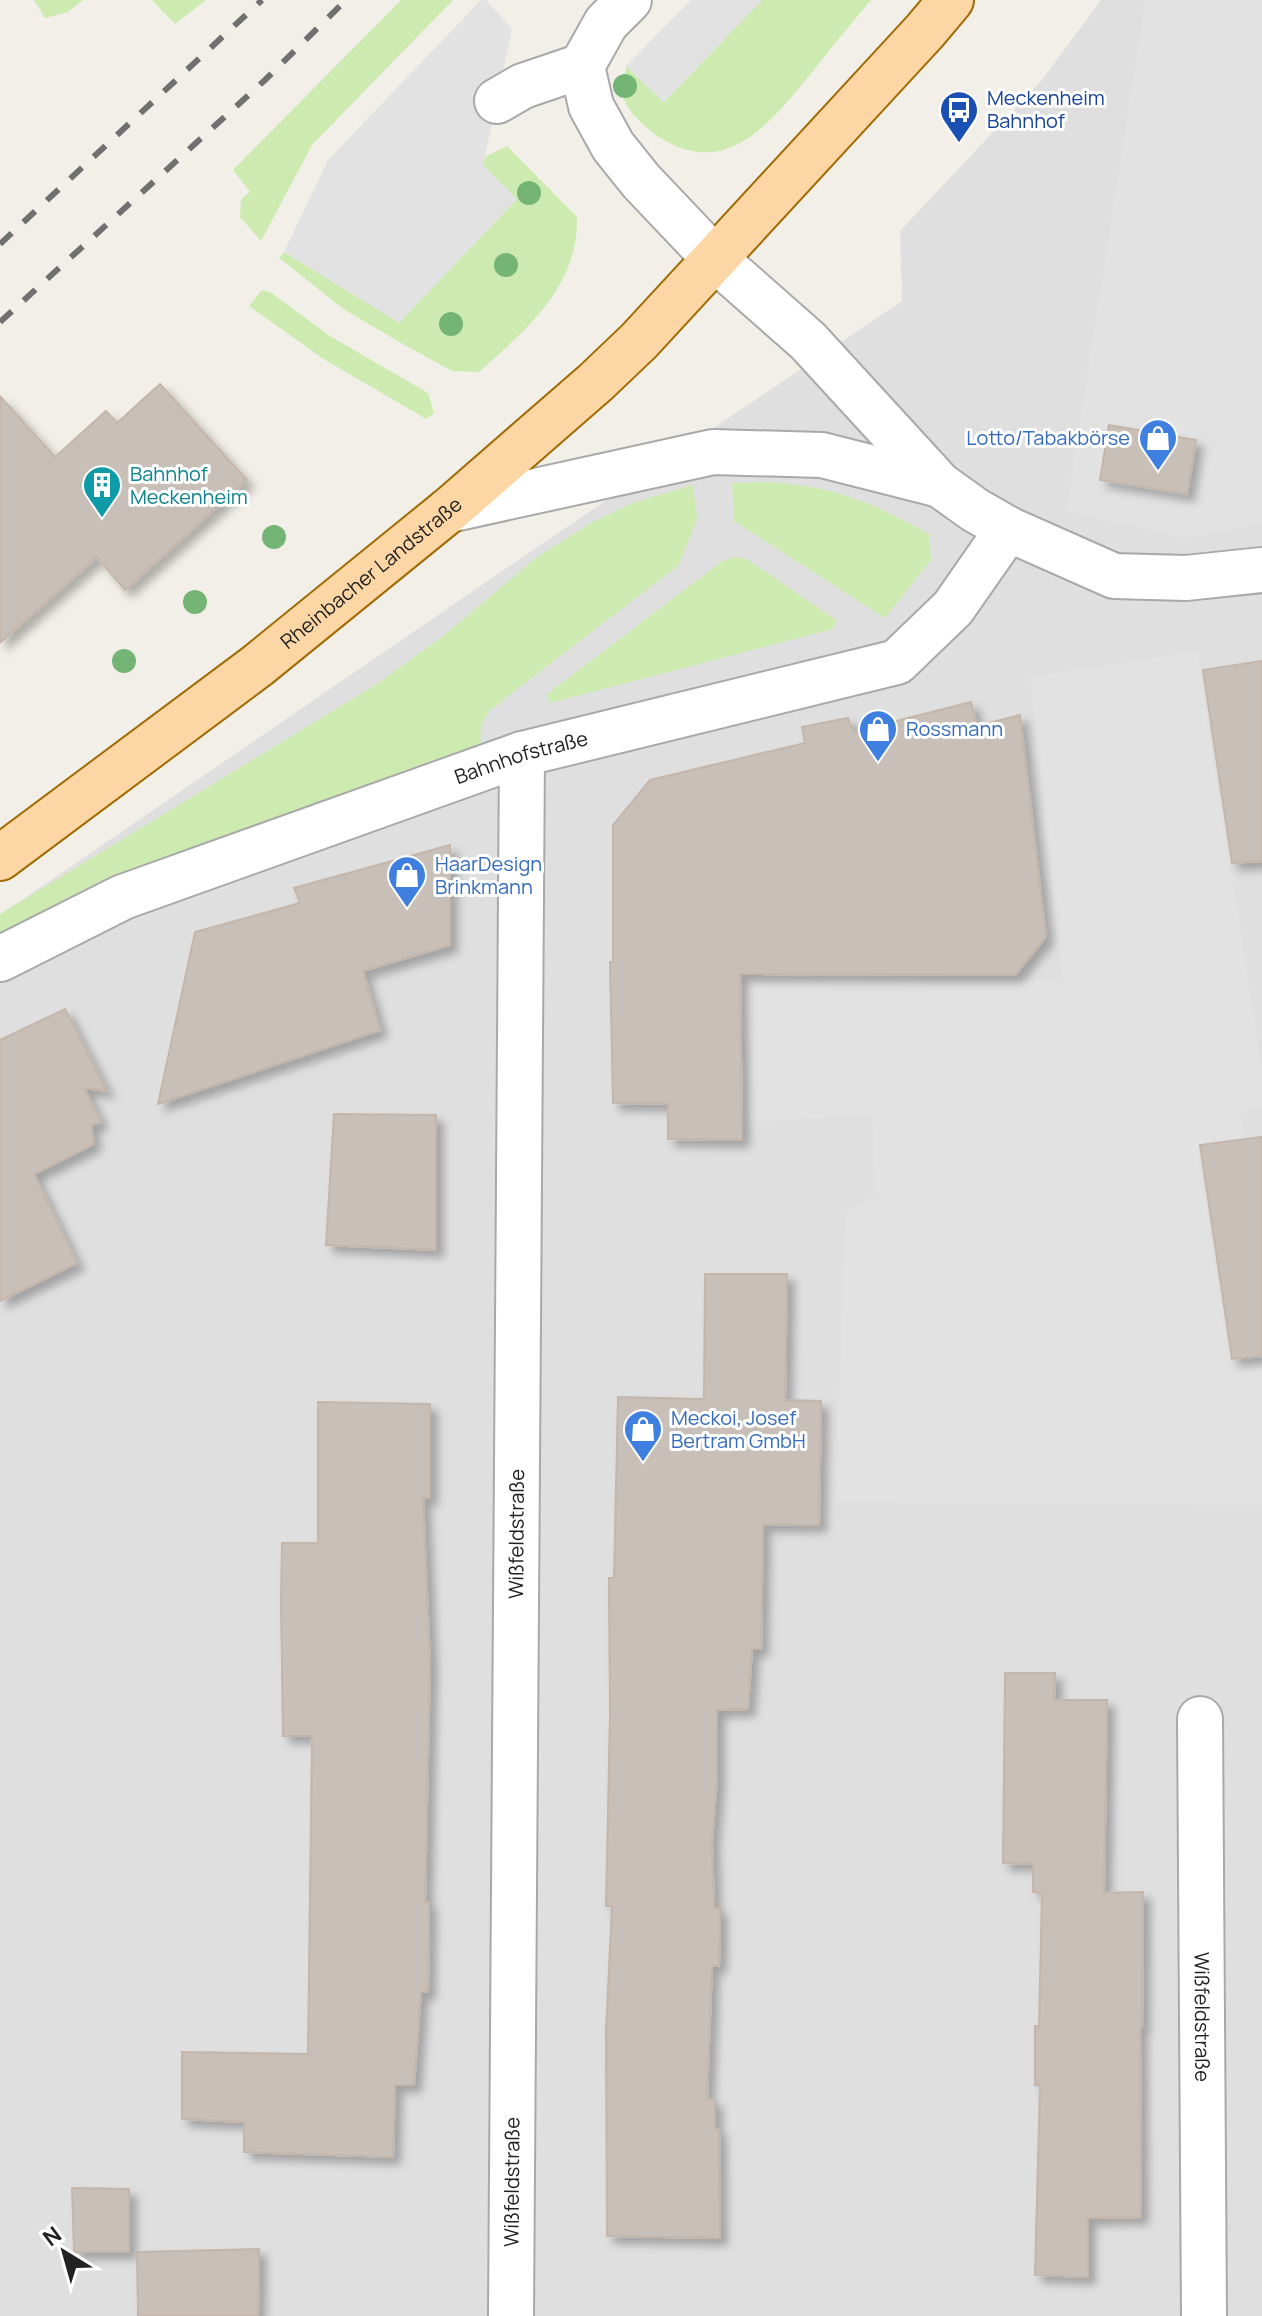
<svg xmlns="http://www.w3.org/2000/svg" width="1262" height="2316" font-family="Manrope,sans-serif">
<defs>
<filter id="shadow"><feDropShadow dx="7" dy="7" stdDeviation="4" flood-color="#0004"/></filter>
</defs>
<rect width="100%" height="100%" fill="#f2efe9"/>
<polygon fill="#e0dfdf" points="1101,0 1262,0 1262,2316 0,2316 0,915 555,535 902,301 900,231 1042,80"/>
<g fill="#cdebb0">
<polygon points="34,0 83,0 68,12 45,18"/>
<polygon points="152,0 206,0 175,24"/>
<polygon points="401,0 453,0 312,145 261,241 240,217 241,199 250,192 233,170"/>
<path d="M762,0H871C850,25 829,50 809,76C769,124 726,180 659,137C645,127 623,109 622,90C622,83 626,73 626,66L664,102Z"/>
<path d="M507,146L577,217C579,286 526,330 479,372L452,371L401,343L345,310L279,258L284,252L399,322L516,200L483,165L485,157Z"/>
<polygon points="262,290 270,292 330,336 428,393 434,413 426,419 322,358 249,306"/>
<path d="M765,482C830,485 873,502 929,534L931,560L885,618L734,521L732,483Z"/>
<polygon points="693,485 697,519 679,565 490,710 481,723 480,752 0,935 0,914 377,684 442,637 537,557 591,523 635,502"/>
<polygon points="734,557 747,559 836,620 833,629 550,703 546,695 721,562"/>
</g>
<g fill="#e2e2e2">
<polygon points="481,0 486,0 512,29 483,165 517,199 399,323 284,252 328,160"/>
<polygon points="691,0 762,0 664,102 626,66"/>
<polygon points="1145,0 1262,0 1262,524 1184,538 1066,511"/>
<polygon points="1198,651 1262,1069 1262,1108 1241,1112 1245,1139 1200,1145 1219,1272 1262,1266 1262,1505 836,1503 845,1212 875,1196 872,1116 749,1122 747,983 1062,981 1030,677"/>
</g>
<g fill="#c7bfb8" stroke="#c4b6ab" stroke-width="2" filter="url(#shadow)">
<polygon points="160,384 247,480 125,590 97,557 0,643 0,396 55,457 106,411 117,423"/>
<polygon points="1109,425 1196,440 1187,494 1100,480"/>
<polygon points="1262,661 1262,861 1232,863 1203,670"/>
<polygon points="971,702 977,726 1020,715 1046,937 1015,975 740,974 742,1140 668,1139 668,1104 613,1103 610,962 613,962 613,825 650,780 805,743 802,727 848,718 853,732"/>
<polygon points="450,845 450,945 363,971 380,1030 158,1104 195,932 300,903 294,888"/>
<polygon points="65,1009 107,1091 84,1088 101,1122 91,1125 94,1144 34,1174 77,1263 0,1301 0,1040"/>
<polygon points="334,1114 436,1115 436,1250 326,1245"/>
<polygon points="1262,1137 1262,1356 1232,1359 1200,1145"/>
<polygon points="705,1274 787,1274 785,1400 821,1401 819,1525 763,1524 761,1649 752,1649 748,1709 717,1710 717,1778 712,1842 714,1908 720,1908 720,1937 719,1966 712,1965 707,2099 715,2100 715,2129 719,2129 720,2238 607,2236 606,2031 612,1906 606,1906 610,1714 609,1578 614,1578 618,1397 704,1399"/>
<polygon points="318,1402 430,1404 430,1498 423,1498 430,1664 425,1902 429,1902 428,1992 421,1992 414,2085 395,2085 393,2157 244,2152 244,2122 182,2119 182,2052 308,2054 312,1736 283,1736 281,1601 282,1543 318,1543"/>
<polygon points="1005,1673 1055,1673 1054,1700 1107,1700 1104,1893 1143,1892 1142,2027 1140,2027 1141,2217 1088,2218 1088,2277 1035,2275 1040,2085 1035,2085 1035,2026 1039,2026 1042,1894 1033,1892 1033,1864 1003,1863"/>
<polygon points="72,2188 129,2189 129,2252 74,2252"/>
<polygon points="259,2249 258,2316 138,2316 137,2252"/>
</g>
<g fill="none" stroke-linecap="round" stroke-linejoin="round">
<defs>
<g id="minor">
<polyline points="629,0 606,23 582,66 591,106 613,146 641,181 715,259 808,341 940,485 975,510 1008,529 1114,576 1186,578 1262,570"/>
<polyline points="497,101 523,86 582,66"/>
<polyline points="449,510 713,452 822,455 940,485"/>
<path id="s1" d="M0,959L123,897L522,754L897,662L953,608L1008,529"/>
<path id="s2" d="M1200,1719L1204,2316"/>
<path id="s3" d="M511,2316L522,754"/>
</g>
<g id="major">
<path id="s4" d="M0,858L257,666L449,510L596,382L639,341L925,31L951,0"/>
</g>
</defs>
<use href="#minor" stroke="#a9a9a9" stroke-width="48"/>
<use href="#major" stroke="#a06b00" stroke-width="48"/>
<use href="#minor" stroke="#fff" stroke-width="44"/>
<use href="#major" stroke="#fcd6a4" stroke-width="44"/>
<g stroke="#707070" stroke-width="6" stroke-dasharray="16 16" stroke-linecap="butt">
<polyline points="0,244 262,0"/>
<polyline points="0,322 265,80 346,0"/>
</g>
</g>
<g fill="#74b475">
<circle cx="625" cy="86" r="12"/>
<circle cx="529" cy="193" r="12"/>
<circle cx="506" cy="265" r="12"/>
<circle cx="451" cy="324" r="12"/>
<circle cx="274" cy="537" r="12"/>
<circle cx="195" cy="602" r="12"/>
<circle cx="124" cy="661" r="12"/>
</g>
<defs>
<symbol id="bus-pin" viewBox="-11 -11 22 30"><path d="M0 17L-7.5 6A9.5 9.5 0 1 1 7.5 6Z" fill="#1a4fb4" stroke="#fff"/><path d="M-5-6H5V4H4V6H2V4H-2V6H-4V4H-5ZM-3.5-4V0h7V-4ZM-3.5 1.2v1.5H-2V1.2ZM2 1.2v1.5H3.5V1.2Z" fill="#fff"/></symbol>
<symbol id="shop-pin" viewBox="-11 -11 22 30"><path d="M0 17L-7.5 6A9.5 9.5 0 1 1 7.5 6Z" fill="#3f7fe0" stroke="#fff"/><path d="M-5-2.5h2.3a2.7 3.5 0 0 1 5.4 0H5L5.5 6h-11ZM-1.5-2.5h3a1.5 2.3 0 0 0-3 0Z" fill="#fff"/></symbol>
<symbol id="building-pin" viewBox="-11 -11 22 30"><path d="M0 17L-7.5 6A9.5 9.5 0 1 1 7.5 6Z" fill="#0f9aa8" stroke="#fff"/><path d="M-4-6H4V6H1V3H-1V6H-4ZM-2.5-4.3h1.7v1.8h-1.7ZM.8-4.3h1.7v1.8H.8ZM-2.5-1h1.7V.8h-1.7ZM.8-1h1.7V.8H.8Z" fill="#fff"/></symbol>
</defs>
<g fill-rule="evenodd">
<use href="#bus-pin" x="937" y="88" width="44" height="60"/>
<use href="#shop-pin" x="1136" y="416" width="44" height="60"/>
<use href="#building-pin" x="80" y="463" width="44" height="60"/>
<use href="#shop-pin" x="856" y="707" width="44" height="60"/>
<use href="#shop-pin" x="385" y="853" width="44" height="60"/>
<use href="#shop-pin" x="621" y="1407" width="44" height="60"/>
</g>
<g text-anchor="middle" stroke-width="6" stroke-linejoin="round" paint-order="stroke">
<g font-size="20" fill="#164399" stroke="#fff" text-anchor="start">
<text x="987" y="105">Meckenheim<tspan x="987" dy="23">Bahnhof</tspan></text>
</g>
<g font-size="20" fill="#366cbe" stroke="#fff" text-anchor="start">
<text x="1130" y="445" text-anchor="end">Lotto/Tabakbörse</text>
<text x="906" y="736">Rossmann</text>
<text x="435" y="871">HaarDesign<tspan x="435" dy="23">Brinkmann</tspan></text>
<text x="671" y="1425">Meckoi, Josef<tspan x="671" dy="23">Bertram GmbH</tspan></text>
</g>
<g font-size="20" fill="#0d838f" stroke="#fff" text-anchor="start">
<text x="130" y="481">Bahnhof<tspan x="130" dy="23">Meckenheim</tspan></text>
</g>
<g font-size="20" fill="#222" stroke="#fff">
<text dy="7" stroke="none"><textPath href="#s4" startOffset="468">Rheinbacher Landstraße</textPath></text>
<text dy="7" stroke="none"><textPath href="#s1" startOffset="560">Bahnhofstraße</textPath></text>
<text dy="7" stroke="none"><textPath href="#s3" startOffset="782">Wißfeldstraße</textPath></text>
<text dy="7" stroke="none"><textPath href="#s2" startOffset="298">Wißfeldstraße</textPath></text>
<text dy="7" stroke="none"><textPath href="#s3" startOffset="134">Wißfeldstraße</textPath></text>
</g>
</g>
<g transform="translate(64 2252) rotate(323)" stroke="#ffffff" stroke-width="6" paint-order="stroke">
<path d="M0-6L14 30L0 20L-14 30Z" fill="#222222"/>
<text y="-12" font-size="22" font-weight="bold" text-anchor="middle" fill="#222222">N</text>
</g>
</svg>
